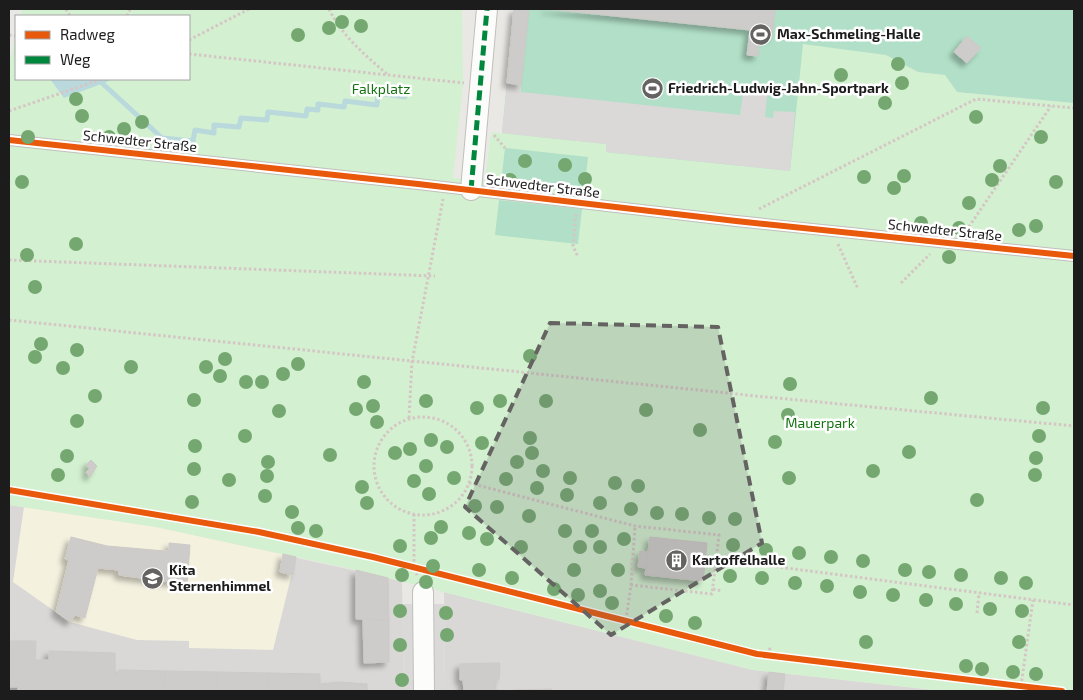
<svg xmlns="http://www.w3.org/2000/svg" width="1083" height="700" font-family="'Exo 2',sans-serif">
<defs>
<filter id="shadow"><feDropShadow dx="-4.5" dy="4.5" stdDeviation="2.5" flood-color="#0004"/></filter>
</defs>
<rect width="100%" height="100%" fill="#eae8e5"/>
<g fill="#d9d8d6">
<polygon points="9,505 156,527 402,581 404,691 9,691"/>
<polygon points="444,592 753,670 943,691 445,691"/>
</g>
<polygon fill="#f4f1df" points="24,507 152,526 296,557 273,650 189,648 189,641 137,640 70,622 13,582"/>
<polygon fill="#d3f0d0" points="22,9 462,9 463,83 453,178 485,180 491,132 606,144 606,151 789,171 803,43 886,55 918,72 945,75 957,92 1074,103 1074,691 943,691 753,670 356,570 156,527 9,505 9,66 16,33 16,79 189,79 189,16 20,16"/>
<g fill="#b1dfc7">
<polygon points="514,9 1074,9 1074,103 957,92 945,75 918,72 886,55 803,44 790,171 606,152 606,144 502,133"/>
<polygon points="505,148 588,157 584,192 501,183"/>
<polygon points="499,200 582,209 578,244 495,235"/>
</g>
<g fill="#dad9d8">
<polygon points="507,83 521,85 521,92 740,115 744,86 768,88 765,117 773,118 774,111 795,112 790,171 606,152 606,144 502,133"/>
<polygon points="402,604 415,604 416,691 404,691"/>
<polygon points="431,604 444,604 445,691 432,691"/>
</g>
<polygon fill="#b9d9dc" points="50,79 107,79 109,81 64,98"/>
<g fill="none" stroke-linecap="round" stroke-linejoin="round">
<polyline stroke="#b9d9dc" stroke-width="5" points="102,83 162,138 193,141 195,130 214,133 214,125 239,127 241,118 267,120 268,112 306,116 307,109 318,110 318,104 344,107 345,101 377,105 378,93 405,97"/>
</g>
<g fill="#ceccca" stroke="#cdc9c6" filter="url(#shadow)">
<polygon points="514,9 529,9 521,85 507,83"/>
<polygon points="546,9 775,9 772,37 760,36 758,56 747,55 750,30"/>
<polygon points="967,36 981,48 967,63 954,52"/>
<polygon points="91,460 97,466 90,477 86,472 90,468 86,465"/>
<polygon points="71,537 107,546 165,551 169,551 169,543 190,545 187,584 119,575 119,570 98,568 85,618 75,615 70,622 56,612 69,560 65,559"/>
<polygon points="650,537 707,543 703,581 645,575"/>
<polygon points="640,551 648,552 646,568 638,567"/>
<polygon points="283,554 296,557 293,575 280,572"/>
<polygon points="356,570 388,578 389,620 356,619"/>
<polygon points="363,619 389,620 389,662 364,663"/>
<polygon points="9,641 36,641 35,660 49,660 49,651 115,653 115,675 118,675 119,670 165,671 164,691 18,691 18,687 9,687"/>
<polygon points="500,663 499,679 496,679 496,690 514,691 464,691 463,680 460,680 460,664"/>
<polygon points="165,671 217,672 216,691 164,691"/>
<polygon points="217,672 268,673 268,691 216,691"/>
<polygon points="769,672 785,674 783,691 767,691"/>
<polygon points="268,673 320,674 320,691 268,691"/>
<polygon points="339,682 367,684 367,691 320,691 320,684"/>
<polygon points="552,689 552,691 514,691 514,690"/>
</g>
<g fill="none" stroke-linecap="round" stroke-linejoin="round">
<defs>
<polyline id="lane" points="9,140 418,184 736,221 1074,256"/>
<g id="street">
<polyline points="471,190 487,9"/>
<polyline points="423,592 424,691"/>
</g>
</defs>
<use href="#lane" stroke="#c0bfbd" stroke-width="12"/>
<use href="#street" stroke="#c0bfbd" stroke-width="22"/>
<g stroke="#d5c6c5" stroke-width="3" stroke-dasharray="2.5 2.5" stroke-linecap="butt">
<polyline points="66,9 70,16"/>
<path d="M329,9C342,36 365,55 388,75"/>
<polyline points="127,16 130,9"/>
<polyline points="9,35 16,36"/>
<polyline points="189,40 249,9"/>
<polyline points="189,54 464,83"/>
<polyline points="9,111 102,79"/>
<polyline points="494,135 505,148"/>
<polyline points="759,209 976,99 1074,108"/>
<polyline points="576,214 573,246 578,257"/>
<polyline points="966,231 1051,106"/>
<polyline points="838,244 858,289"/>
<polyline points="9,260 435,276"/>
<polyline points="901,283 930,254"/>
<polyline points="9,320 766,397 1074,426"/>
<circle cx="423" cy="466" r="49"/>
<polyline points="409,418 412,362 443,199"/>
<polyline points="469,483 635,526 719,535 712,594 631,585"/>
<polyline points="9,490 259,532 373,557 757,654 1062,691"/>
<polyline points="414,514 414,568 417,575"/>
<polyline points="716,559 1074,605"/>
<polyline points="713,589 722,591"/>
<polyline points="977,613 979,593"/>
<polyline points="626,620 631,585 635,526"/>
<polyline points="769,655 770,646"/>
<polyline points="1021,686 1033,600"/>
</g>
<use href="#lane" stroke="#fcfcfb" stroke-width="10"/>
<use href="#street" stroke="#fcfcfb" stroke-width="20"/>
<polyline stroke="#00873e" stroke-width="5" stroke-dasharray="10 5" stroke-linecap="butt" points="471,190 487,9"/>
<defs>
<g id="cycleway">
<polyline points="9,140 418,184 736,221 1074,256"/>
<polyline points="9,490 259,532 373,557 757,654 1062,691"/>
</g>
</defs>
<use href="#cycleway" stroke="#fff" stroke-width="9"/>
<use href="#cycleway" stroke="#e8590c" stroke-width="6"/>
</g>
<g fill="#74a870">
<circle cx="342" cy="22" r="7"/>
<circle cx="361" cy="26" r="7"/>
<circle cx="329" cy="28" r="7"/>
<circle cx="298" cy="35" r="7"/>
<circle cx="898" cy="64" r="7"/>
<circle cx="841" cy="75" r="7"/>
<circle cx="902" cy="83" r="7"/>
<circle cx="76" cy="99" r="7"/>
<circle cx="885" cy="103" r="7"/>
<circle cx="82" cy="116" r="7"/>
<circle cx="976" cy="117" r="7"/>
<circle cx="142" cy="122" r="7"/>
<circle cx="124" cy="129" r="7"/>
<circle cx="28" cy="137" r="7"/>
<circle cx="109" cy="137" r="7"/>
<circle cx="1041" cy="137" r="7"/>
<circle cx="525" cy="161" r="7"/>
<circle cx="565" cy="165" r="7"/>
<circle cx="1000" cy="166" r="7"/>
<circle cx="904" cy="176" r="7"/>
<circle cx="864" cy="177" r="7"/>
<circle cx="585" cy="179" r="7"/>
<circle cx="510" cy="180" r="7"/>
<circle cx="992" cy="180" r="7"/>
<circle cx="22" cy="182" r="7"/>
<circle cx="1056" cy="182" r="7"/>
<circle cx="894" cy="188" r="7"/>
<circle cx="969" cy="203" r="7"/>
<circle cx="921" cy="223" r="7"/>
<circle cx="1036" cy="226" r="7"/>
<circle cx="959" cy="228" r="7"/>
<circle cx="1019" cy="230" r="7"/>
<circle cx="76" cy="244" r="7"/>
<circle cx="27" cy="255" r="7"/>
<circle cx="949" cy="257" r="7"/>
<circle cx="35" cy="287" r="7"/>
<circle cx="41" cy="344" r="7"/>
<circle cx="77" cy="350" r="7"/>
<circle cx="530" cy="356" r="7"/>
<circle cx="35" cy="357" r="7"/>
<circle cx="225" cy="359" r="7"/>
<circle cx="298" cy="364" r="7"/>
<circle cx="131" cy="367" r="7"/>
<circle cx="206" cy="367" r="7"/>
<circle cx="63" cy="368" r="7"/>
<circle cx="283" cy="374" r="7"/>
<circle cx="220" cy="376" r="7"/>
<circle cx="246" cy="382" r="7"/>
<circle cx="262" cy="382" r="7"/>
<circle cx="364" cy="382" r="7"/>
<circle cx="790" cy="384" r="7"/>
<circle cx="95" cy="396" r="7"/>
<circle cx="931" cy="398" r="7"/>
<circle cx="194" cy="400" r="7"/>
<circle cx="426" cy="401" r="7"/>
<circle cx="500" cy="401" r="7"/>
<circle cx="546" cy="401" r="7"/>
<circle cx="373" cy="406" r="7"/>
<circle cx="477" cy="408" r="7"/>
<circle cx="1043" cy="408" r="7"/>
<circle cx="356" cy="409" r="7"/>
<circle cx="646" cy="410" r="7"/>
<circle cx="279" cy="411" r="7"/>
<circle cx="788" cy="415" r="7"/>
<circle cx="77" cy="421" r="7"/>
<circle cx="377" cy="422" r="7"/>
<circle cx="700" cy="430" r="7"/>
<circle cx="245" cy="436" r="7"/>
<circle cx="1039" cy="436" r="7"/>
<circle cx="530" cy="438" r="7"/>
<circle cx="431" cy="440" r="7"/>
<circle cx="775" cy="442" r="7"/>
<circle cx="482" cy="443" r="7"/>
<circle cx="195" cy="446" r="7"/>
<circle cx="447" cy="447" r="7"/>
<circle cx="410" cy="449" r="7"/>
<circle cx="909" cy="452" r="7"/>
<circle cx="395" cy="453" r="7"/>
<circle cx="532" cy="453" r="7"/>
<circle cx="330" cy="455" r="7"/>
<circle cx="67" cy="456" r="7"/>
<circle cx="1036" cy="458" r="7"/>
<circle cx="268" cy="462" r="7"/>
<circle cx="517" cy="462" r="7"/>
<circle cx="426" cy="466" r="7"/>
<circle cx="194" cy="469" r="7"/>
<circle cx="543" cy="471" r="7"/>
<circle cx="873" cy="471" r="7"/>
<circle cx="58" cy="475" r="7"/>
<circle cx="1035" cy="475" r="7"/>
<circle cx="267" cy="476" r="7"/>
<circle cx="454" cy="478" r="7"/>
<circle cx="570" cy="478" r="7"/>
<circle cx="789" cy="478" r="7"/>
<circle cx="506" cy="479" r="7"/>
<circle cx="229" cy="480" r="7"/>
<circle cx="414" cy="481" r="7"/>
<circle cx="615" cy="483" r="7"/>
<circle cx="638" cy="486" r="7"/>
<circle cx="362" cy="487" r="7"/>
<circle cx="537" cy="488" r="7"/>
<circle cx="429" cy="494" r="7"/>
<circle cx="567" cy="495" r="7"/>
<circle cx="265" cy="496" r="7"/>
<circle cx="977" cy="500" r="7"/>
<circle cx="192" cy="502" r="7"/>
<circle cx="367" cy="503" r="7"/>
<circle cx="600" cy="503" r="7"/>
<circle cx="475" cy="506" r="7"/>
<circle cx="497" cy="507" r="7"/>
<circle cx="631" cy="509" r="7"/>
<circle cx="292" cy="512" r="7"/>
<circle cx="657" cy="513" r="7"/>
<circle cx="682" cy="514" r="7"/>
<circle cx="529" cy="516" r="7"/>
<circle cx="709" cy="518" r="7"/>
<circle cx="735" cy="519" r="7"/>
<circle cx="441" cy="527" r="7"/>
<circle cx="298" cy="528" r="7"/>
<circle cx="316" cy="531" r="7"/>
<circle cx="565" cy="531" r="7"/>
<circle cx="592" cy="531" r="7"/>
<circle cx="469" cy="533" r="7"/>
<circle cx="431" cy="538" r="7"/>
<circle cx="487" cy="539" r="7"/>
<circle cx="624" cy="539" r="7"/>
<circle cx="733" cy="545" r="7"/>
<circle cx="400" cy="546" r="7"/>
<circle cx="521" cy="547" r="7"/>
<circle cx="580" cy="547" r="7"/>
<circle cx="600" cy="547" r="7"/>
<circle cx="766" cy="550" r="7"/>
<circle cx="799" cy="553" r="7"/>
<circle cx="831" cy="557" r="7"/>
<circle cx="863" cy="561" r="7"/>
<circle cx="433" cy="566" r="7"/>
<circle cx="479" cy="570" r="7"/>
<circle cx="574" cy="570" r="7"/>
<circle cx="618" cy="570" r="7"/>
<circle cx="905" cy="570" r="7"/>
<circle cx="929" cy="572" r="7"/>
<circle cx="402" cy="575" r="7"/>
<circle cx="961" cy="575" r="7"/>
<circle cx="730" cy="576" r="7"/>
<circle cx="512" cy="578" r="7"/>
<circle cx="762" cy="578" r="7"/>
<circle cx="1001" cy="578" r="7"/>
<circle cx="426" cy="582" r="7"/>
<circle cx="795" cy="583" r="7"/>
<circle cx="1026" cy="583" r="7"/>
<circle cx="827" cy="586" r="7"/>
<circle cx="554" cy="589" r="7"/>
<circle cx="600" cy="591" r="7"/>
<circle cx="860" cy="592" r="7"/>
<circle cx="578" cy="595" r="7"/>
<circle cx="893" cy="595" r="7"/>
<circle cx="926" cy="600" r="7"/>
<circle cx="612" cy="603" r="7"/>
<circle cx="956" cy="604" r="7"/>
<circle cx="990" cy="609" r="7"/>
<circle cx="400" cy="611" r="7"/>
<circle cx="1022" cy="611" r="7"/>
<circle cx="446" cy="613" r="7"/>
<circle cx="666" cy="616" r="7"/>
<circle cx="695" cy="623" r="7"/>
<circle cx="447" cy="635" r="7"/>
<circle cx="866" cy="642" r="7"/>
<circle cx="1019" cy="642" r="7"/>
<circle cx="400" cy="645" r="7"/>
<circle cx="966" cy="666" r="7"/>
<circle cx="982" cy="669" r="7"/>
<circle cx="1013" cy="672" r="7"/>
<circle cx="1036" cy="674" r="7"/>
<circle cx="402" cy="680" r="7"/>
</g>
<path fill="#646362" fill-opacity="0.2" stroke="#646362" stroke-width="4" stroke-dasharray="10 6" stroke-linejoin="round" d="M550,323L718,327L762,543L611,635L465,507Z"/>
<defs>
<symbol id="stadium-disc" viewBox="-11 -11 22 22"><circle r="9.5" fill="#646362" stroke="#fff"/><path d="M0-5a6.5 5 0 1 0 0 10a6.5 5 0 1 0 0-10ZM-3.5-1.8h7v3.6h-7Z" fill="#fff"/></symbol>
<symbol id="building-disc" viewBox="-11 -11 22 22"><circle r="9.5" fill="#646362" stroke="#fff"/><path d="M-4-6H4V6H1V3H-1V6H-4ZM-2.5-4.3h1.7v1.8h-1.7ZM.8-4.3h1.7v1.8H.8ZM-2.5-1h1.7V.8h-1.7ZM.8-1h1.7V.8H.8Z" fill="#fff"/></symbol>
<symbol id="school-disc" viewBox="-11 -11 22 22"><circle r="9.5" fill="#646362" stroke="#fff"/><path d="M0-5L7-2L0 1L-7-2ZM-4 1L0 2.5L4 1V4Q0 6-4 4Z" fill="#fff"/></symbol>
</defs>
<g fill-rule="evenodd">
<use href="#stadium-disc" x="748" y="22" width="25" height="25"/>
<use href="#stadium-disc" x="640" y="76" width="25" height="25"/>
<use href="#building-disc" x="664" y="548" width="25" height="25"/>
<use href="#school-disc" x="140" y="566" width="25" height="25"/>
</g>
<g text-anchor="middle" stroke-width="5" stroke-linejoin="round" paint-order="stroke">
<g font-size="14" font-weight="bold" fill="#1c1c1c" stroke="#fff" text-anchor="start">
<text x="777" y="39">Max-Schmeling-Halle</text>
<text x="668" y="93">Friedrich-Ludwig-Jahn-Sportpark</text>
<text x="692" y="565">Kartoffelhalle</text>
<text x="169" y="575">Kita<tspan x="169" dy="16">Sternenhimmel</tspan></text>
</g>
<g font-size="14" fill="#147311" stroke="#fff">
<text x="381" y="94">Falkplatz</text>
<text x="820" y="428">Mauerpark</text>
</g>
<g font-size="14" fill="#1c1c1c" stroke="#fff">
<text transform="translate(140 141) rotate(6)" y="5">Schwedter Straße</text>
<text transform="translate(543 186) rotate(7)" y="5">Schwedter Straße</text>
<text transform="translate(945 230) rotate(6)" y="5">Schwedter Straße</text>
</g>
</g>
<rect width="1083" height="700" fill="none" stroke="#1c1c1c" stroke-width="20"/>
<rect x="15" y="15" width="175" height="65" fill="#ffffff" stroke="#a4a4a4"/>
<rect x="25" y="31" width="25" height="8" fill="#e8590c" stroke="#a4a4a4"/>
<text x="60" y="40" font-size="15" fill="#1c1c1c">Radweg</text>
<rect x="25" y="56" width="25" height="8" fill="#00873e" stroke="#a4a4a4"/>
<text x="60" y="65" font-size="15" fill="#1c1c1c">Weg</text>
</svg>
